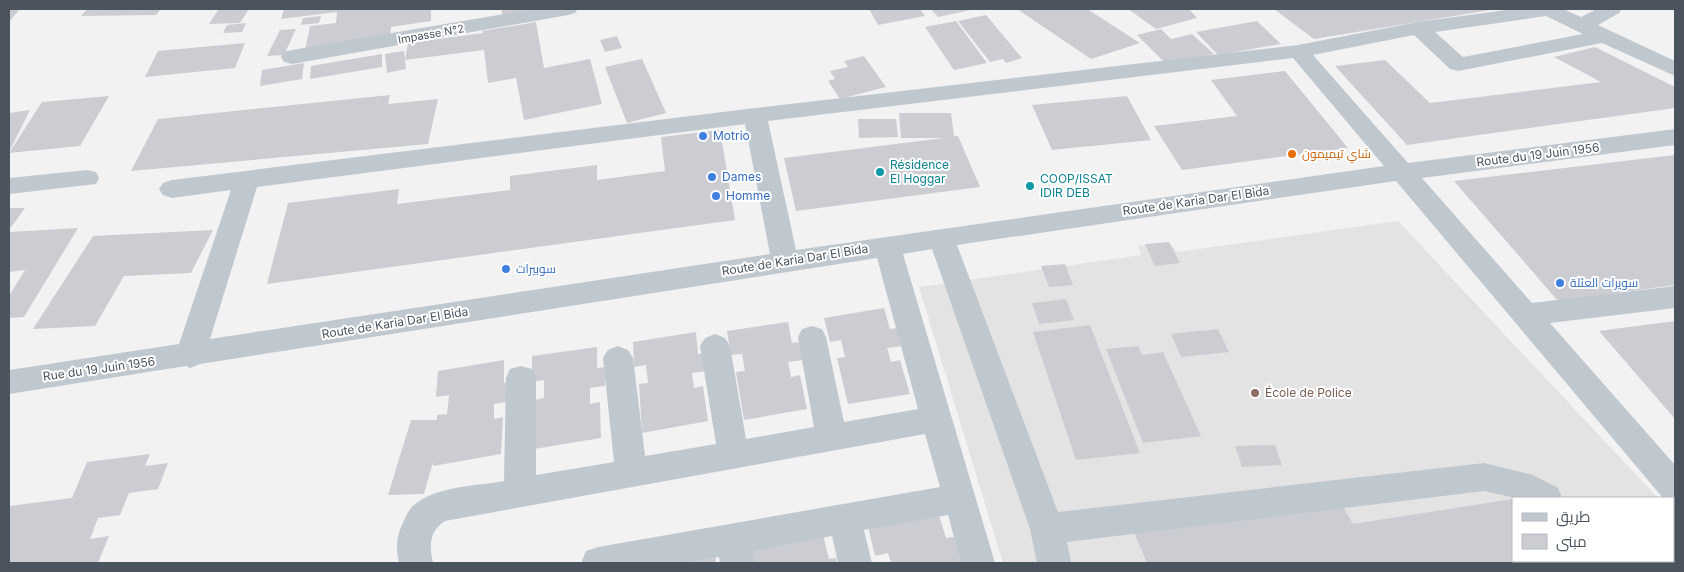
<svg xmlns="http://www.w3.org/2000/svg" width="1684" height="572" font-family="Inter,Cairo,sans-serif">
<rect width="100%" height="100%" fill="#f3f2f2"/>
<polygon fill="#e4e3e3" points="1398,221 1658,498 1513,498 1513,561 1673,561 1673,514 1675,517 1675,563 1003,563 919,287 1141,255 1138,246 1169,242 1177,252"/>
<g fill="#cccdd3">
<polygon points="9,9 20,9 9,22"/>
<polygon points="87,9 161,9 156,15 81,16"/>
<polygon points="219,9 249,9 240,23 209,24"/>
<polygon points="284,9 431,9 431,21 391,27 390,38 305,50 310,26 336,23 337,12 281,19"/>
<polygon points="502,9 558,9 558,11 502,18"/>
<polygon points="869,9 920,9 925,16 878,25"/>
<polygon points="931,9 971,9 971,10 938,17"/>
<polygon points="1017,9 1087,9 1140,43 1091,59"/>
<polygon points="1128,9 1189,9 1197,18 1156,29"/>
<polygon points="1274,9 1491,9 1491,10 1314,39"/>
<polygon points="986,15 1022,58 1006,63 1003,59 990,62 958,21"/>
<polygon points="321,16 319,23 301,25 303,18"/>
<polygon points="956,21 987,63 954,70 925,27"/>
<polygon points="1257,21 1281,44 1218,55 1196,32"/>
<polygon points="536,22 544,68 590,59 602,104 524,120 516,78 488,83 484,50 405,60 408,43 483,33 482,31"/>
<polygon points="246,23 242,32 223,33 227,25"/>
<polygon points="296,29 284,55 267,56 280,30"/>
<polygon points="1161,29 1171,39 1192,34 1214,54 1167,65 1137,35"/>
<polygon points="617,36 622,48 605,52 600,40"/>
<polygon points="245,43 235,68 145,77 158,51"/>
<polygon points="1595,47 1675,87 1675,108 1407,145 1335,66 1385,60 1430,103 1601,82 1554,57"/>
<polygon points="404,51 406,69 387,73 385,54"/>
<polygon points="382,54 382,67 310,79 311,66"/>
<polygon points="864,56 886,87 840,99 828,81 835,79 830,71 848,67 844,61"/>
<polygon points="642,59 666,113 627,123 605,67"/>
<polygon points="304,63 302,79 260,86 262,70"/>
<polygon points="1285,71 1348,148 1182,170 1154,126 1237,116 1211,80"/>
<polygon points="390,95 388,104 438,99 428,144 131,171 158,119"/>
<polygon points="109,96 80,146 9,153 42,102"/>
<polygon points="1127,96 1151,140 1052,150 1032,105"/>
<polygon points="30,110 9,152 9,113"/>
<polygon points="899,113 951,113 954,136 958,136 980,187 796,211 784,158 944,138 901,138"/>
<polygon points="858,119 896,119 898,137 859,138"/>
<polygon points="720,130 735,220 267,284 288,203 399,189 397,204 510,190 510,176 597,165 597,180 665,171 661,137"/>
<polygon points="1675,155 1675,285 1558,301 1454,181"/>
<polygon points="9,208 25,208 9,230"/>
<polygon points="78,228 24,317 9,318 9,296 25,270 9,272 9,232"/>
<polygon points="213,230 191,273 124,276 95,326 33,329 93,236"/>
<polygon points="1169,242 1180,263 1155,266 1145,244"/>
<polygon points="1065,264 1073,285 1049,287 1041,266"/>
<polygon points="1066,299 1074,320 1039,324 1032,303"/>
<polygon points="884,308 890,329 896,328 902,346 887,348 891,362 900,360 910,394 848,404 837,358 845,357 841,340 830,342 824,318"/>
<polygon points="1675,321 1675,419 1599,331"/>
<polygon points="788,322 792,343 799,342 803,360 788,362 791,377 800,375 807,409 744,420 736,372 745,371 742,354 731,355 727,331"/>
<polygon points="1090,325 1140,453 1076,460 1033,332"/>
<polygon points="1218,329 1229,352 1181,357 1171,334"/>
<polygon points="696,332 698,354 705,353 708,371 692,373 694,388 703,386 708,421 642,433 639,384 648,383 646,365 634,367 633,342"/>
<polygon points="1138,346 1142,355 1163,352 1201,436 1143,443 1106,349"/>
<polygon points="597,347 597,368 605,367 605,386 590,388 590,404 600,402 601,438 534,449 535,400 544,398 544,380 532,382 532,356"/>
<polygon points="504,360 504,383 511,382 510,401 494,404 494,419 503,417 501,454 433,466 433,462 424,494 388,495 411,420 437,420 437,415 447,414 449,395 436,397 438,371"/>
<polygon points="1275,445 1282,465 1242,467 1235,446"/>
<polygon points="150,454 145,466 168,463 158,489 129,493 120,515 98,518 90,539 109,536 98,563 9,563 9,506 72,498 87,462"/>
<polygon points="1513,499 1513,561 1566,561 1568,563 1147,563 1134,532 1339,500 1353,524"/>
<polygon points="937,509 946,538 954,537 961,562 891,563 888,553 875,556 867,523"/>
<polygon points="822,530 829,559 836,558 837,563 753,563 750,544"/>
<polygon points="715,548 716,563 640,563 639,562"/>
</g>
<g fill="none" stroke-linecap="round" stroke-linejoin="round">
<g fill="#c0c8cf" fill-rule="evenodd">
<polygon points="534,9 578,9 575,13 568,15 292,64 284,62 281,57 284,52 292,50"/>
<path d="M1513,9H1563L1581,17L1597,9H1622L1619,13L1598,25L1675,61V76L1602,43L1458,71L1450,69L1414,35L1313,55L1408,163L1675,129V145L1422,178L1532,303L1675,286V308L1550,323L1675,465V503L1673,498H1663L1396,181L957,245L1058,512L1484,463L1533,475L1558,488L1562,498H1515L1484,491L1067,542L1071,563H1037L1030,529L932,249L903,254L995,563H961L948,515L864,530L872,563H838L832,536L753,551L754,563H720L719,557L686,563H581L586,551L598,547L940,487L925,434L445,521C429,531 429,546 433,563H399C396,550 396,537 402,525C405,518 408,510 414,505C436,486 476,486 504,481L506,378L510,369L521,366L532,369L536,378V475L614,462L603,358L608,350L618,346L628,350L633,358L645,456L716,444L700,346L705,338L715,334L725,338L730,346L746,439L814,427L798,337L802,329L812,326L822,329L826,337L844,422L918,409L877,258L200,364L190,368L186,366L9,394V370L179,344L231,190L172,198L163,195L159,189L163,183L172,180L755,108L1298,45L1418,22ZM1546,16L1583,34L1463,57L1435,32ZM1293,58L1384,166L796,250L768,121ZM745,124L770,254L210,339L257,187Z"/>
<polygon points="87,170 96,172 99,178 96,184 9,194 9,178"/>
<polygon points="1607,561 1643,561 1644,563 1608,563"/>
</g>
</g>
<g fill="#3f7fe0" stroke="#fff" stroke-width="2">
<circle cx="703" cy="136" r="5"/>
<circle cx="712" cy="177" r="5"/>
<circle cx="716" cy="196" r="5"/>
<circle cx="506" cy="269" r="5"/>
<circle cx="1560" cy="283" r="5"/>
</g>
<circle fill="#e8710a" stroke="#fff" stroke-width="2" cx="1292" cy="154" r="5"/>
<g fill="#0f9aa8" stroke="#fff" stroke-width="2">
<circle cx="880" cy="172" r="5"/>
<circle cx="1030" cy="186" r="5"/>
</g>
<circle fill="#8d6e63" stroke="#fff" stroke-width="2" cx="1255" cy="393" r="5"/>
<g text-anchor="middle" stroke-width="4" stroke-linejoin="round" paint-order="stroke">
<g font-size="11" fill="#4a535e" stroke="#fff">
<text transform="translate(431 34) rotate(-10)" y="4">Impasse N°2</text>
</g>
<g font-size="12" fill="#366cbe" stroke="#fff" text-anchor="start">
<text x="713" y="140">Motrio</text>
<text x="722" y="181">Dames</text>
<text x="726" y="200">Homme</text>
<text x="516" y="273">سوبيرات</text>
<text x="1570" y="287">سويرات العئلة</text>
</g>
<g font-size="12" fill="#c56008" stroke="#fff" text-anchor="start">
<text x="1302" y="158">شاي تيميمون</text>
</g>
<g font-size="12" fill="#4a535e" stroke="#fff">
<text transform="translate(1538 155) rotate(-7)" y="4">Route du 19 Juin 1956</text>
<text transform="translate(1196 201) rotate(-8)" y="4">Route de Karia Dar El Bida</text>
<text transform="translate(795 260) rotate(-9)" y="4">Route de Karia Dar El Bida</text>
<text transform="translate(395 323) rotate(-9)" y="4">Route de Karia Dar El Bida</text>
<text transform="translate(99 369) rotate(-8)" y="4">Rue du 19 Juin 1956</text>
</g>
<g font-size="12" fill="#0d838f" stroke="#fff" text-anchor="start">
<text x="890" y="169">Résidence<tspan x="890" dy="14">El Hoggar</tspan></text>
<text x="1040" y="183">COOP/ISSAT<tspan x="1040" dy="14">IDIR DEB</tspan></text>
</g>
<g font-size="12" fill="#785e54" stroke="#fff" text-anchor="start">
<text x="1265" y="397">École de Police</text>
</g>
</g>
<rect width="1684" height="572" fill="none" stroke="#4a535e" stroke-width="20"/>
<rect x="1512" y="497" width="162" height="65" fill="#ffffff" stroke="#b7babf"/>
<rect x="1522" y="513" width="25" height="8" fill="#c0c8cf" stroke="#b7babf"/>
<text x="1556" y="522" font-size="15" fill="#4a535e">طريق</text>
<rect x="1522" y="534" width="25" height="15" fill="#cccdd3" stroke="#b7babf"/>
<text x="1556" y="547" font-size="15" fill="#4a535e">مبنى</text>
</svg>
